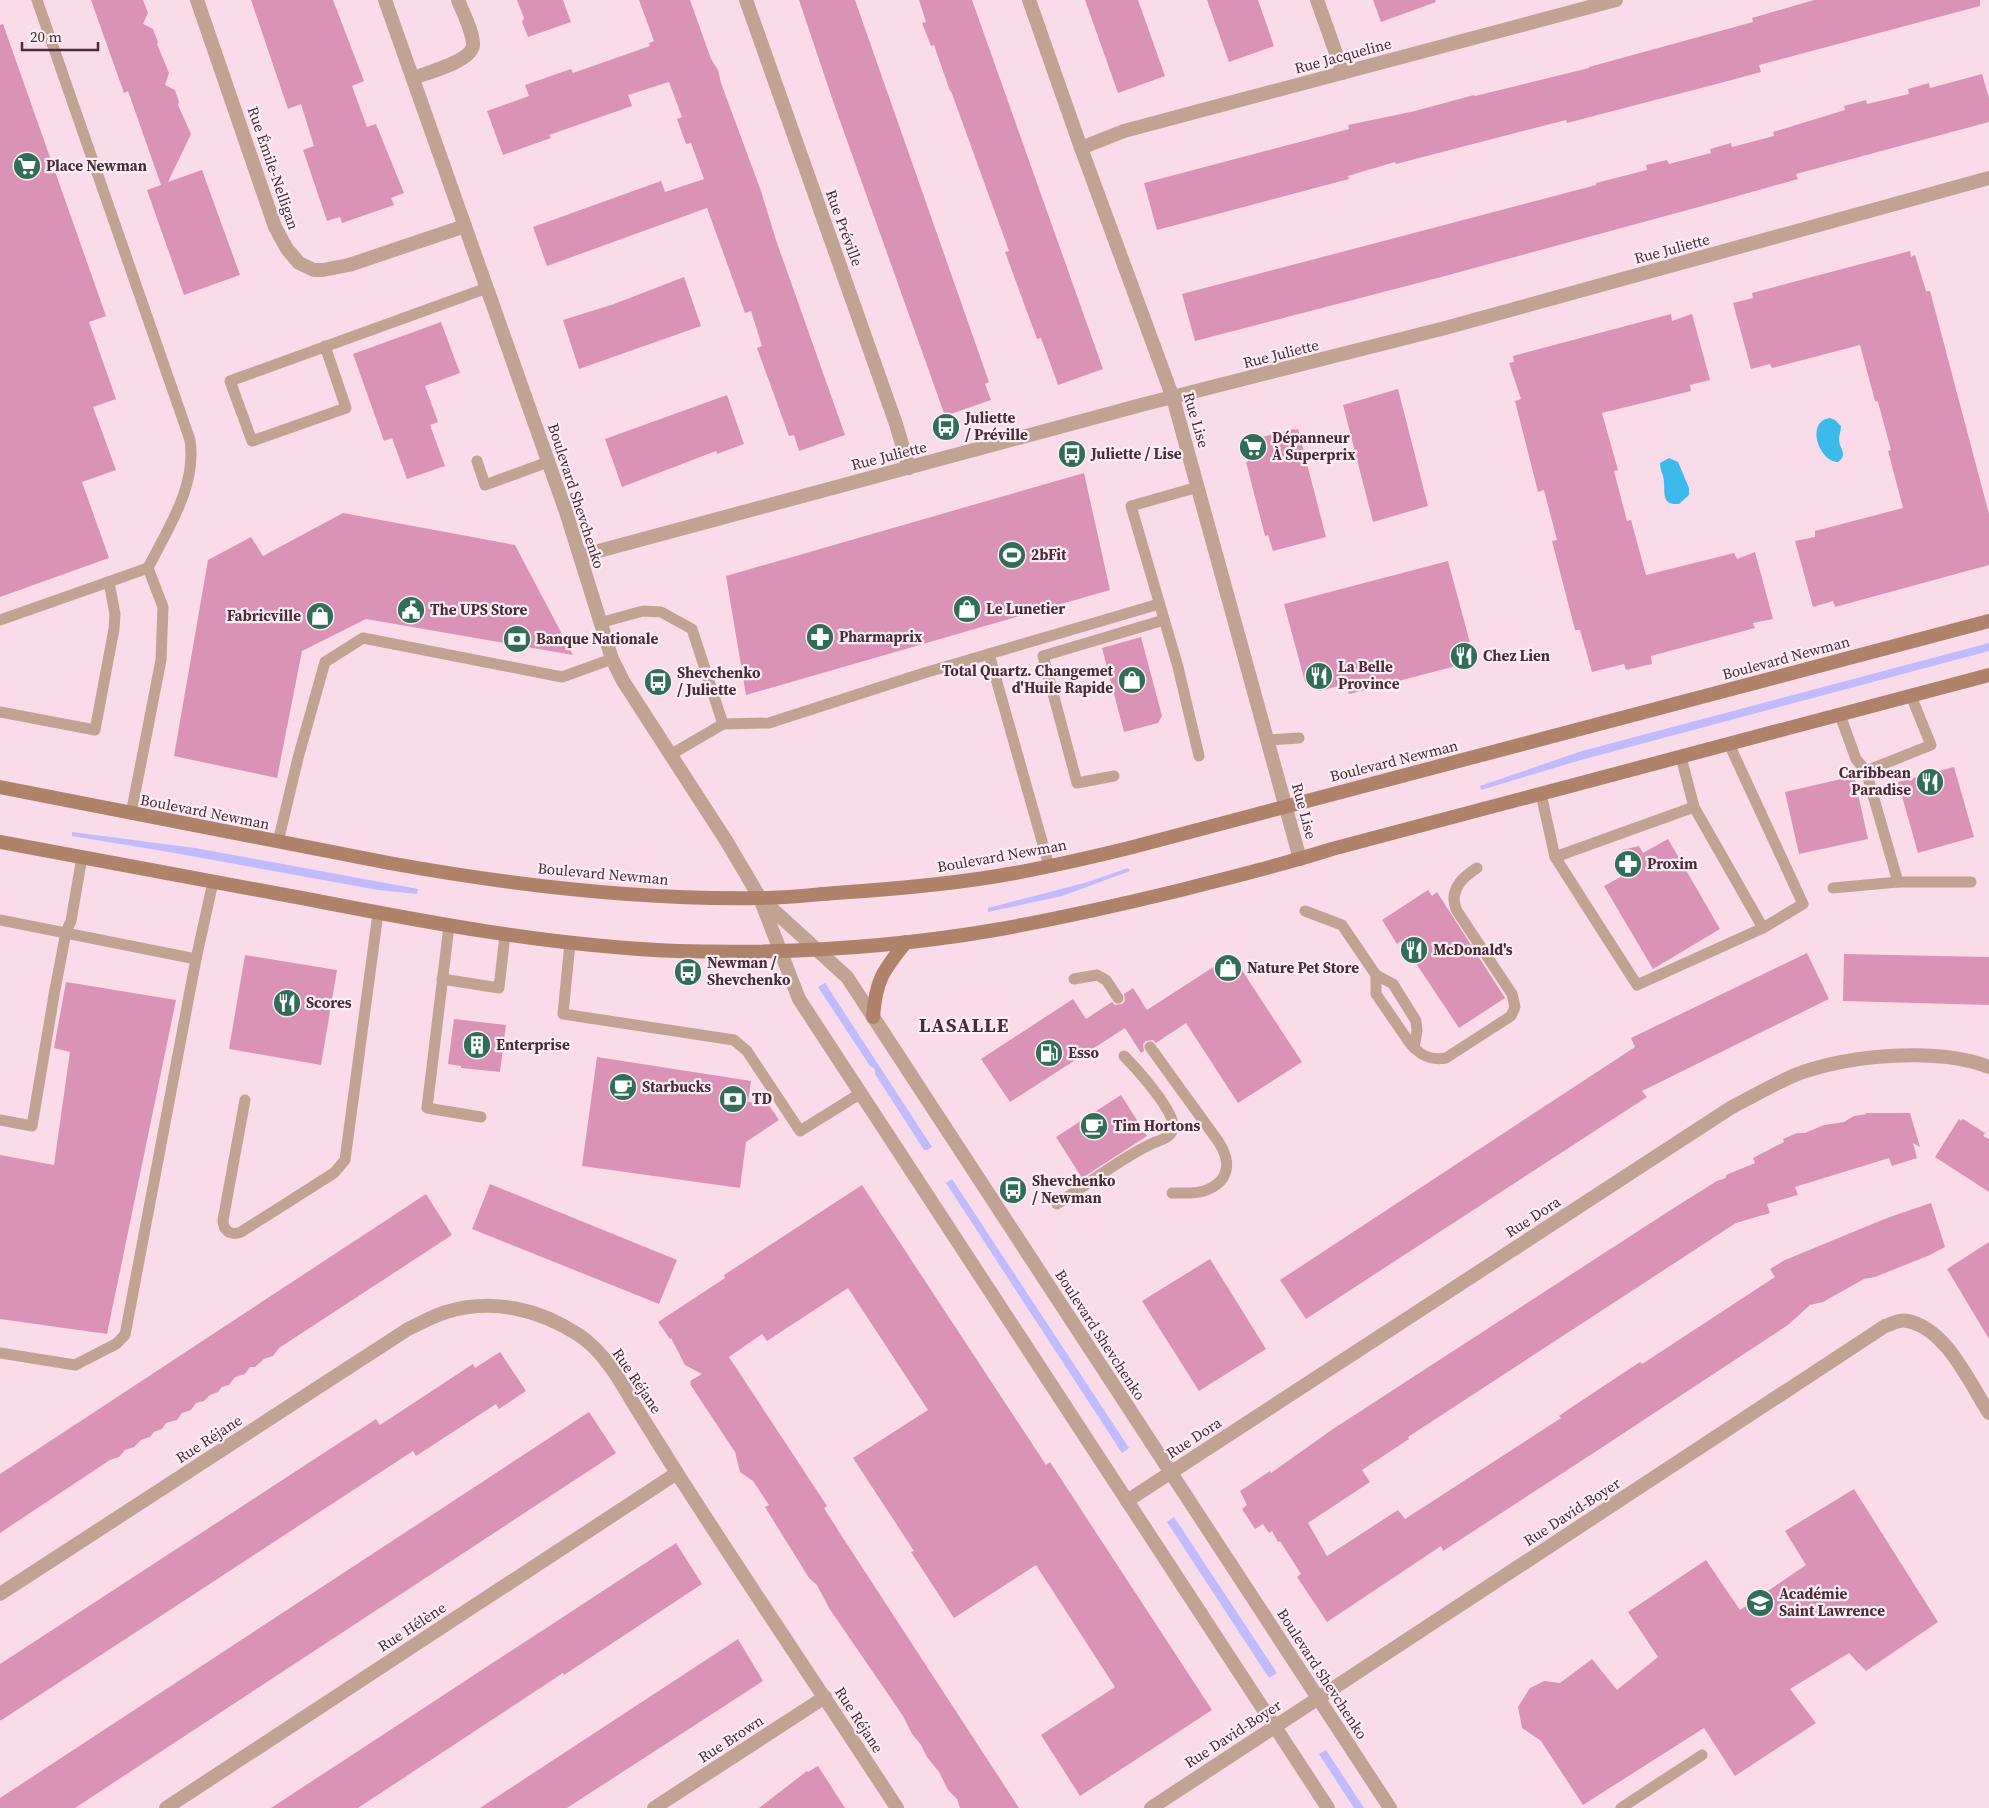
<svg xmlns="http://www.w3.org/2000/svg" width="1989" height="1808" font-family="'Source Serif 4',serif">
<rect width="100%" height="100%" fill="#fadbe9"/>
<g fill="#c1bafd">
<polygon points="1989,643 1989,651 1581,760 1481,790 1480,786 1582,751"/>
<polygon points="72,832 195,848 418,889 417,894 378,890 163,851 72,836"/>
<polygon points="1128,868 1130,871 1062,896 988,912 988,908 1088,882"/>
<polygon points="825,983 932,1147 927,1150 924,1150 875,1074 875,1069 870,1066 818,987"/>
<polygon points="952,1179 1129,1448 1122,1453 946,1183"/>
<polygon points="1174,1517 1277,1673 1269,1678 1167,1522"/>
<polygon points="1326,1750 1364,1808 1354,1808 1319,1754"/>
</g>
<g fill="#3cbaeb">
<path d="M1830,418L1835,420L1841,426C1841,431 1839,435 1839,439C1839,449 1849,454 1838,462C1819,462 1805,421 1830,418Z"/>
<path d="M1669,458L1678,462L1689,488V495L1679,504C1662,505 1665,495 1664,483C1664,475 1660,471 1660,463Z"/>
</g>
<g fill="#da93b6">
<polygon points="91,0 143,0 148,13 143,24 153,29 158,42 157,44 169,73 165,85 175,90 179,102 178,105 191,134 168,182 202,170 240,275 184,295 147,190 161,185 128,91 124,93"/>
<polygon points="251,0 333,0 364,81 352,86 367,127 376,124 404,193 391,198 394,205 342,223 340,217 327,221 303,150 314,146 301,104 288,109"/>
<polygon points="517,0 563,0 571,22 528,37 522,22 524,18"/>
<polygon points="639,0 690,0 711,59 718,70 721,83 761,191 776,240 845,435 799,451 794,435 789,436 757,348 762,346 751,311 745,313 707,208 547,266 533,227 661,181 665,192 704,179 691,143 686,144 677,119 682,117 669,82 628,95 632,106 549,135 551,138 503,155 487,111 529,96 525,85 571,69 573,73 650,46 649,43 654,41"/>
<polygon points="799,0 855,0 989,382 985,384 991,400 945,416 834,104"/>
<polygon points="919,0 972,0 1103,369 1058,385 1041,338 1037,339 1005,252 1009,251 951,91 950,91 934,45 931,46 922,23 926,22"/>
<polygon points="1085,0 1138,0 1165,76 1118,93"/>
<polygon points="1207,0 1258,0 1274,46 1229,62"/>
<polygon points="1373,0 1435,0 1436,2 1381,22"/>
<polygon points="1814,0 1980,0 1980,6 1759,65 1761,72 1728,81 1567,123 1566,120 1396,164 1395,162 1348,176 1349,179 1157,230 1144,183 1349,129 1348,125 1415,111 1474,95 1475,96 1589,68 1589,67 1753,22 1752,18"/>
<polygon points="3,24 106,316 89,322 116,399 93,407 116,470 82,482 109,558 0,597 0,25"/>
<polygon points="1982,74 1989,98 1989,122 1796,174 1798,179 1706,205 1445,276 1195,341 1182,294 1596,185 1596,183 1647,170 1646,165 1667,160 1669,164 1711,153 1710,149 1731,143 1732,147 1774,136 1773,132 1845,110 1844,106 1866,100 1867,104 1909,94 1908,89 1929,83 1930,88"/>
<polygon points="1910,251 1911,257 1915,255 1926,291 1930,291 1989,514 1989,565 1835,607 1833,601 1813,607 1795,541 1815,537 1815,531 1903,508 1888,451 1891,450 1878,402 1875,401 1860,345 1772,368 1770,364 1751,369 1733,303 1753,298 1752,293"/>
<polygon points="684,277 701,326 579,369 563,320 614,304"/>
<polygon points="1671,314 1672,321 1692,314 1710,380 1690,385 1691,391 1602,413 1618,470 1614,471 1627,521 1631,520 1646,575 1734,553 1737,559 1755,552 1773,619 1753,623 1755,628 1651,656 1652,664 1626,670 1624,664 1592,672 1580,630 1575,630 1552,541 1557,540 1544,490 1538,492 1515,401 1521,399 1509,363 1514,362 1513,356"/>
<polygon points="441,322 460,373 425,386 438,422 430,425 445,466 407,479 392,438 384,441 353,354"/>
<polygon points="1398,389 1428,506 1373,522 1343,405"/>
<polygon points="727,395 744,444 717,454 716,451 622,487 605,439"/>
<polygon points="1294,429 1295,430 1298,429 1326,537 1273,551 1268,535 1265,536 1246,462 1248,462 1244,445 1247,444 1246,441"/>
<polygon points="1084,473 1110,590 746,695 726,576"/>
<polygon points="343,513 515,545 573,655 366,619 302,651 277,778 174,756 208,560 251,537 263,556"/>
<polygon points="1448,561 1475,661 1349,694 1346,684 1319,691 1305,682 1284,604"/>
<polygon points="1141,637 1162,716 1158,723 1124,732 1102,648"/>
<polygon points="1954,767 1974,837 1918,853 1898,782"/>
<polygon points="1854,776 1868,839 1799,854 1785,792"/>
<polygon points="1668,839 1720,929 1653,969 1604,886 1626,874 1619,861 1623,855 1622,850 1639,846 1643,853"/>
<polygon points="1428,890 1432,896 1437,892 1505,998 1459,1028 1401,941 1397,944 1382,920"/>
<polygon points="1807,953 1829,999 1642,1091 1647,1097 1306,1319 1280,1280 1635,1047 1631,1038"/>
<polygon points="1844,954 1989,957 1989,1005 1843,1001"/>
<polygon points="245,955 337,970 321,1065 229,1049"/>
<polygon points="1232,955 1302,1062 1238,1103 1186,1023 1156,1043 1153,1040 1146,1041 1143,1044 1144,1051 1141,1053 1125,1028 1010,1102 981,1059 1073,999 1086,1019 1112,1002 1115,1005 1122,1004 1125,1001 1124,994 1133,988 1147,1010"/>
<polygon points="66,982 176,1000 107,1334 0,1319 0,1155 54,1165 70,1052 54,1048"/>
<polygon points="454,1019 506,1025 500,1072 461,1068 461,1066 448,1064"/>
<polygon points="597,1057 751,1081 748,1102 768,1104 779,1120 746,1142 740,1188 582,1166"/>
<polygon points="1121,1095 1147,1136 1082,1178 1056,1137"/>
<polygon points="1865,1113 1910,1113 1920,1147 1913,1143 1917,1158 1892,1166 1889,1158 1795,1187 1798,1195 1767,1204 1770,1213 1736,1223 1408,1437 1409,1439 1362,1470 1370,1482 1308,1523 1327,1556 1398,1510 1405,1519 1561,1418 1559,1416 1569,1409 1640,1362 1642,1364 1775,1277 1770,1269 1785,1260 1887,1218 1931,1203 1945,1247 1930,1255 1875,1277 1864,1279 1823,1302 1810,1305 1788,1325 1595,1452 1443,1551 1441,1546 1327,1622 1297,1577 1301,1574 1280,1541 1278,1542 1272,1531 1269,1533 1263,1524 1255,1529 1242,1509 1247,1505 1240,1491 1270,1471 1271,1473 1333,1429 1669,1211 1717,1181 1726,1178 1726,1175 1755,1163 1753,1158 1784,1142 1783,1139 1797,1133 1805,1133 1824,1125 1844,1122 1854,1116 1867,1114"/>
<polygon points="1959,1119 1961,1121 1963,1119 1985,1133 1983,1136 1989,1139 1989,1192 1935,1157"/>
<polygon points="490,1184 677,1260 659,1304 472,1229"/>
<polygon points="862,1185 1046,1465 1050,1462 1212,1710 1080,1796 1041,1735 1115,1687 1036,1565 954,1618 911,1552 914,1551 853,1458 928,1410 848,1288 767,1341 762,1334 729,1357 827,1506 824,1508 843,1538 1019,1808 960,1808 957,1799 948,1790 939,1772 927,1757 921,1745 912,1734 903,1716 829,1608 817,1585 809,1578 765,1507 769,1505 753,1481 740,1472 735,1452 690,1384 691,1383 690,1381 702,1374 685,1365 671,1338 670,1339 658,1322 725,1278 724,1275"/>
<polygon points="426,1194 452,1235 279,1348 273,1356 264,1359 255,1367 250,1367 245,1374 235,1377 229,1385 222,1387 218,1392 210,1395 204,1401 196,1403 191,1410 182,1413 177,1420 166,1423 162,1429 154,1432 150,1437 141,1440 134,1447 125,1450 119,1457 110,1460 0,1533 0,1474"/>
<polygon points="1989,1242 1989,1339 1947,1269"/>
<polygon points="1210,1259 1266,1349 1199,1391 1142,1301"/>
<polygon points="500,1352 526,1391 499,1409 496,1404 416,1456 413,1451 0,1721 0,1664 376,1419 380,1425 473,1364 475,1368"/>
<polygon points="589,1412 616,1453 75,1808 0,1808 0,1798"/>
<polygon points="1854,1489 1938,1622 1866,1671 1849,1653 1790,1689 1816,1723 1735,1776 1704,1728 1583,1805 1541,1741 1522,1728 1518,1707 1530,1688 1544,1681 1560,1683 1592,1659 1617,1690 1658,1657 1628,1612 1706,1560 1740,1610 1806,1565 1785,1531"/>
<polygon points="676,1543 702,1584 564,1675 563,1673 358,1808 271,1808"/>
<polygon points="738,1639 763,1681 567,1808 480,1808"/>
<polygon points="818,1766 845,1808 759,1808 807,1771 808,1772"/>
</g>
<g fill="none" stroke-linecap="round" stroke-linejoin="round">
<g stroke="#c1a393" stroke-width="11">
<path d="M37,0L190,440C197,486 168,528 148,568"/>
<polyline points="325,346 346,408 252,441 230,381 487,288"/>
<polyline points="477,461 485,485 548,462"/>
<polyline points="1198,487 1131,506 1178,667 1199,756"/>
<polyline points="0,620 148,568 163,607 161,660 131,814"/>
<polyline points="599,623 643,611 661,612 692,629 723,724"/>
<polyline points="989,654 1049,866"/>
<polyline points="0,712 95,730 114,629 115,614 109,582"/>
<polyline points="1840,715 1856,759 1866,771 1898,882 1971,882"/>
<polyline points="1268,740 1299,738"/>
<polyline points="1729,744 1803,904 1763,928"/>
<polyline points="670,755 723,724 769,723 924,673 1159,604"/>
<polyline points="1681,757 1694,807 1763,928 1637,985 1555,857 1694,807"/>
<polyline points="1866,771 1931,745 1911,696"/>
<polyline points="1114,776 1077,783 1043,656 1164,620"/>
<polyline points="1541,794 1555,857"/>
<polyline points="278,842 298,758 325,662 363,638 562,677 612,659"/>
<polyline points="1833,888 1898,882"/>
<polyline points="1305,911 1342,925 1376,975 1393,984 1416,1021 1417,1031 1414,1048"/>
<polyline points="0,920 196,959"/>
<polyline points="449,926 427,1108 481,1117"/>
<polyline points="570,943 563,1014 734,1040 747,1051 800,1131 861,1093"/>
<path d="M1376,975V994L1409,1042C1419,1055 1430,1061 1446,1058L1511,1016L1515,1007L1512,994L1457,911C1448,892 1461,878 1477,868"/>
<polyline points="442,979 499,988 505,935"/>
<polyline points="1074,979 1097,975 1106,980 1118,998"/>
<path d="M1150,1047L1218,1141C1232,1162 1230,1182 1204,1191C1194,1194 1183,1193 1172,1193"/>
<path d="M245,1100L223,1220C223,1231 231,1236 241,1232L334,1173L345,1160L378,913"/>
<polyline points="0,1120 32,1126 54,995 66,932 71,921 82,857"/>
<path d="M1057,1204C1088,1184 1118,1160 1151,1144C1159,1140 1172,1139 1173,1127C1175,1111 1135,1067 1124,1056"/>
<polyline points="0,1353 75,1365 116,1344 125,1335 196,959 213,882"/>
<polyline points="1621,1808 1702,1755"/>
</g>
<g stroke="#c1a393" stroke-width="14">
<polyline points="197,0 275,227 287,249 299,263 314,270 323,270 349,265 465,226"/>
<polyline points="385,0 566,512 612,659 623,681 727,842 760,898"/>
<polyline points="746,0 896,424 909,468"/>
<polyline points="1029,0 1081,148 1173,398 1300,859"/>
<polyline points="1317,0 1343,73"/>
<path d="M413,78C427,73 472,61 473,45C473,31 463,13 458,0"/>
<polyline points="1081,148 1124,131 1616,0"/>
<polyline points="580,556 1141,405 1445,328 1989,178"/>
<path d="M1127,1501L1732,1107C1754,1096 1777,1082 1800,1073C1852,1055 1937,1047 1989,1067"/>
<path d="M0,1594L408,1329C421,1323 433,1316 446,1312C493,1298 539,1309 579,1335C604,1352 620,1380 635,1406C649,1428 663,1451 677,1473C749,1586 824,1696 897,1808"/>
<polyline points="166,1808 677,1473"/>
<polyline points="654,1808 825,1697"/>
<path d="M1151,1808L1885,1326C1891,1324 1901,1319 1907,1321C1946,1328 1969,1382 1989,1413"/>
</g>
<g stroke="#c1a393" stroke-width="14">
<polyline points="760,898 847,977 1390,1808"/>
<polyline points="761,901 799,999 1328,1808"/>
</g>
<g stroke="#af826a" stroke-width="14">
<path d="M0,787L389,863C511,885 636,900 760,898C785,898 810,895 835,893C896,889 956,884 1015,873C1053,866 1092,857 1129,848L1989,621"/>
<path d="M0,842C102,861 205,880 307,899C430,923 552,946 677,951C783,954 890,948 995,930C1057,919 1119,905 1181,890C1231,877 1282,865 1332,849L1989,675"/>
<path d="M873,1017C876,979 883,971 906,942"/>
</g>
</g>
<defs>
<symbol id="supermarket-disc" viewBox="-11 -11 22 22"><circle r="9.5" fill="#316e5a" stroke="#fdedf4"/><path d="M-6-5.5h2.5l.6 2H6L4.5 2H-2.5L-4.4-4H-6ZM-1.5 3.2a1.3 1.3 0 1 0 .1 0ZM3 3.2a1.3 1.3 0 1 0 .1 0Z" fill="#fff"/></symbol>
<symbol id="bus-disc" viewBox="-11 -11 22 22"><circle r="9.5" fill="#316e5a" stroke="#fdedf4"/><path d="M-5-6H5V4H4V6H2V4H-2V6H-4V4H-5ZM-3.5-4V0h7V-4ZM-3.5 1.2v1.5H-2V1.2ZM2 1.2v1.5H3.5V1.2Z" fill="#fff"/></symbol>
<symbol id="stadium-disc" viewBox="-11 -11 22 22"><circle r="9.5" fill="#316e5a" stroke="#fdedf4"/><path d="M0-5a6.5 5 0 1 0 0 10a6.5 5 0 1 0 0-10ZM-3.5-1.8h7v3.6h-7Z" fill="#fff"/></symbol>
<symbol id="shop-disc" viewBox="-11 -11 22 22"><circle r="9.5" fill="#316e5a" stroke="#fdedf4"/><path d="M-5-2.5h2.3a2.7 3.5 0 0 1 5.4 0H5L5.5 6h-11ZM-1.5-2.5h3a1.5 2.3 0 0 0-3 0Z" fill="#fff"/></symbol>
<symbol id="civic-disc" viewBox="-11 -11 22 22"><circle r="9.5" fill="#316e5a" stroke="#fdedf4"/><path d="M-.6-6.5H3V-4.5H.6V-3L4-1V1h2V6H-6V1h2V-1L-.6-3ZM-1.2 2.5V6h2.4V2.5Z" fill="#fff"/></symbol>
<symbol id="pharmacy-disc" viewBox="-11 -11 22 22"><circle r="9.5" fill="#316e5a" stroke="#fdedf4"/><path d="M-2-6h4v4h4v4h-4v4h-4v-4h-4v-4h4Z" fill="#fff"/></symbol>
<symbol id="bank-disc" viewBox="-11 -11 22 22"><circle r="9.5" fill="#316e5a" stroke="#fdedf4"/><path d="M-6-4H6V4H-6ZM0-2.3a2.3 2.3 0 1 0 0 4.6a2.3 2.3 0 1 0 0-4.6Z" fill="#fff"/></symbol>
<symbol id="restaurant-disc" viewBox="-11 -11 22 22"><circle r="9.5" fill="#316e5a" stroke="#fdedf4"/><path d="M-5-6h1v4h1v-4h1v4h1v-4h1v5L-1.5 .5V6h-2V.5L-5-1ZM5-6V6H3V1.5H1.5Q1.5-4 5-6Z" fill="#fff"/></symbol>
<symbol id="building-disc" viewBox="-11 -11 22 22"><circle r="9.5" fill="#316e5a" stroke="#fdedf4"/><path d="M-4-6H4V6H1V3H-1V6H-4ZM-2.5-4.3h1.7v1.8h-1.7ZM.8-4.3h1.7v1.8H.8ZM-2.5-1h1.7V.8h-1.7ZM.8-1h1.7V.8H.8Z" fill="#fff"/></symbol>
<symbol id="fuel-disc" viewBox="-11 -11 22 22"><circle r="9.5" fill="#316e5a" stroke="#fdedf4"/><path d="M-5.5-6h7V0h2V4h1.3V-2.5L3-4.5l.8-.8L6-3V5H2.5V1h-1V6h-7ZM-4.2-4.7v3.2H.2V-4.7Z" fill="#fff"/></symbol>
<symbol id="cafe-disc" viewBox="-11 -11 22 22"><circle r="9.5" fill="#316e5a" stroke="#fdedf4"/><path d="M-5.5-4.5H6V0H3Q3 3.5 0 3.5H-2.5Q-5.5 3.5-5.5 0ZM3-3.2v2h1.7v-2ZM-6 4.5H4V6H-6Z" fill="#fff"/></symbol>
<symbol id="school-disc" viewBox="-11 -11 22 22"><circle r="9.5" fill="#316e5a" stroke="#fdedf4"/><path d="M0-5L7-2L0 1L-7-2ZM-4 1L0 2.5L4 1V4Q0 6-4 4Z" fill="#fff"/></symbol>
</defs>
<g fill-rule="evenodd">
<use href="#supermarket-disc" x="11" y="150" width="32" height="32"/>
<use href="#bus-disc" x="930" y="411" width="32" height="32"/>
<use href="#supermarket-disc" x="1237" y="431" width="32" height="32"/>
<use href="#bus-disc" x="1056" y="438" width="32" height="32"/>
<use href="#stadium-disc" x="996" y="539" width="32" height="32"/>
<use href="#shop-disc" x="951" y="593" width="32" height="32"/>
<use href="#civic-disc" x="395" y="594" width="32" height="32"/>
<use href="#shop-disc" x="304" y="600" width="32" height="32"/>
<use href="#pharmacy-disc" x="804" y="621" width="32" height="32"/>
<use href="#bank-disc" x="501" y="623" width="32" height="32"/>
<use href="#restaurant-disc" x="1448" y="640" width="32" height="32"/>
<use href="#restaurant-disc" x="1303" y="660" width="32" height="32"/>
<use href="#shop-disc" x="1116" y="664" width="32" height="32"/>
<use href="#bus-disc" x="642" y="666" width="32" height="32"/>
<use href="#restaurant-disc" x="1914" y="766" width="32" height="32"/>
<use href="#pharmacy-disc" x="1612" y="848" width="32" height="32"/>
<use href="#restaurant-disc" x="1398" y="934" width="32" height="32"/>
<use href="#shop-disc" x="1212" y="952" width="32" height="32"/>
<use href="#bus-disc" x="672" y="956" width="32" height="32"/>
<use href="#restaurant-disc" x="271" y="987" width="32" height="32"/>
<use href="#building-disc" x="461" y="1029" width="32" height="32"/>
<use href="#fuel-disc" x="1033" y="1037" width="32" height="32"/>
<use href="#cafe-disc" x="607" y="1071" width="32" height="32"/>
<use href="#bank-disc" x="717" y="1083" width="32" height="32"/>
<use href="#cafe-disc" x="1078" y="1110" width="32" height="32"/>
<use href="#bus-disc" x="997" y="1174" width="32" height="32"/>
<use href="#school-disc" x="1744" y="1587" width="32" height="32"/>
</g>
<g text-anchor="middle" stroke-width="4.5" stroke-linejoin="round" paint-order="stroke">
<g font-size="15" fill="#492c3a" stroke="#fdedf4">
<text transform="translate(1343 56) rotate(-15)" y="5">Rue Jacqueline</text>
<text transform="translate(273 168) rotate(71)" y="5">Rue Émile-Nelligan</text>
<text transform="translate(844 228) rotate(70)" y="5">Rue Préville</text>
<text transform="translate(1672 249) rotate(-15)" y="5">Rue Juliette</text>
<text transform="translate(1281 354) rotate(-14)" y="5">Rue Juliette</text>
<text transform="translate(1196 420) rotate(74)" y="5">Rue Lise</text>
<text transform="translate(889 456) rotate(-14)" y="5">Rue Juliette</text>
<text transform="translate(576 496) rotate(72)" y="5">Boulevard Shevchenko</text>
<text transform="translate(1786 658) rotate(-15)" y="5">Boulevard Newman</text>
<text transform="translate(1394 761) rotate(-14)" y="5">Boulevard Newman</text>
<text transform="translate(1304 811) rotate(75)" y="5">Rue Lise</text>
<text transform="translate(205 812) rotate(11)" y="5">Boulevard Newman</text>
<text transform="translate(1002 856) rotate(-10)" y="5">Boulevard Newman</text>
<text transform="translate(603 874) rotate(5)" y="5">Boulevard Newman</text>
<text transform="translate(1533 1217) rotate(-33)" y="5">Rue Dora</text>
<text transform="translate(1100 1335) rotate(57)" y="5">Boulevard Shevchenko</text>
<text transform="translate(637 1381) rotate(56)" y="5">Rue Réjane</text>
<text transform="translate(1194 1438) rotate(-33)" y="5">Rue Dora</text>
<text transform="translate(209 1439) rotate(-33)" y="5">Rue Réjane</text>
<text transform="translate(1572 1512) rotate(-33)" y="5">Rue David-Boyer</text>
<text transform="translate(412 1627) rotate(-33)" y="5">Rue Hélène</text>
<text transform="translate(1322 1674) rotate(57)" y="5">Boulevard Shevchenko</text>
<text transform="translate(859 1720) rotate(57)" y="5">Rue Réjane</text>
<text transform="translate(1233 1734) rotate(-33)" y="5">Rue David-Boyer</text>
<text transform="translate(731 1739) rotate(-33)" y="5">Rue Brown</text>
</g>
<g font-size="15" font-weight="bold" fill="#492c3a" stroke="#fdedf4" text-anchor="start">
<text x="46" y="171">Place Newman</text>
<text x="965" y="423">Juliette<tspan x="965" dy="17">/ Préville</tspan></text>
<text x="1272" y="443">Dépanneur<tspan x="1272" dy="17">À Superprix</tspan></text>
<text x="1091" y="459">Juliette / Lise</text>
<text x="1031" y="560">2bFit</text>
<text x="986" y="614">Le Lunetier</text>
<text x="430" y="615">The UPS Store</text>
<text x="301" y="621" text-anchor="end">Fabricville</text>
<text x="839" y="642">Pharmaprix</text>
<text x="536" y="644">Banque Nationale</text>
<text x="1483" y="661">Chez Lien</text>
<text x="1338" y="672">La Belle<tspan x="1338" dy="17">Province</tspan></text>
<text x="1113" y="676" text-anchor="end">Total Quartz. Changemet<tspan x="1113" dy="17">d'Huile Rapide</tspan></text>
<text x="677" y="678">Shevchenko<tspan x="677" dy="17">/ Juliette</tspan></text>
<text x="1911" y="778" text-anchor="end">Caribbean<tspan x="1911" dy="17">Paradise</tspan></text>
<text x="1647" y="869">Proxim</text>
<text x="1433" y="955">McDonald's</text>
<text x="707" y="968">Newman /<tspan x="707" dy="17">Shevchenko</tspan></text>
<text x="1247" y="973">Nature Pet Store</text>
<text x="306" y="1008">Scores</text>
<text x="496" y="1050">Enterprise</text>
<text x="1068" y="1058">Esso</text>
<text x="642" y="1092">Starbucks</text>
<text x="752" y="1104">TD</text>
<text x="1113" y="1131">Tim Hortons</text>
<text x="1032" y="1186">Shevchenko<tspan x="1032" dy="17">/ Newman</tspan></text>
<text x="1779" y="1599">Académie<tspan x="1779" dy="17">Saint Lawrence</tspan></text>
</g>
<g font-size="20" font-weight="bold" letter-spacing="1" fill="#492c3a" stroke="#fdedf4">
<text x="964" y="1032">LASALLE</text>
</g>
</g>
<path d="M22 42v8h76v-8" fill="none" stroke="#492c3a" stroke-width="2.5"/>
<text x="30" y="42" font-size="15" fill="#492c3a" stroke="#fdedf4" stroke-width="4" paint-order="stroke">20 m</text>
</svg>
